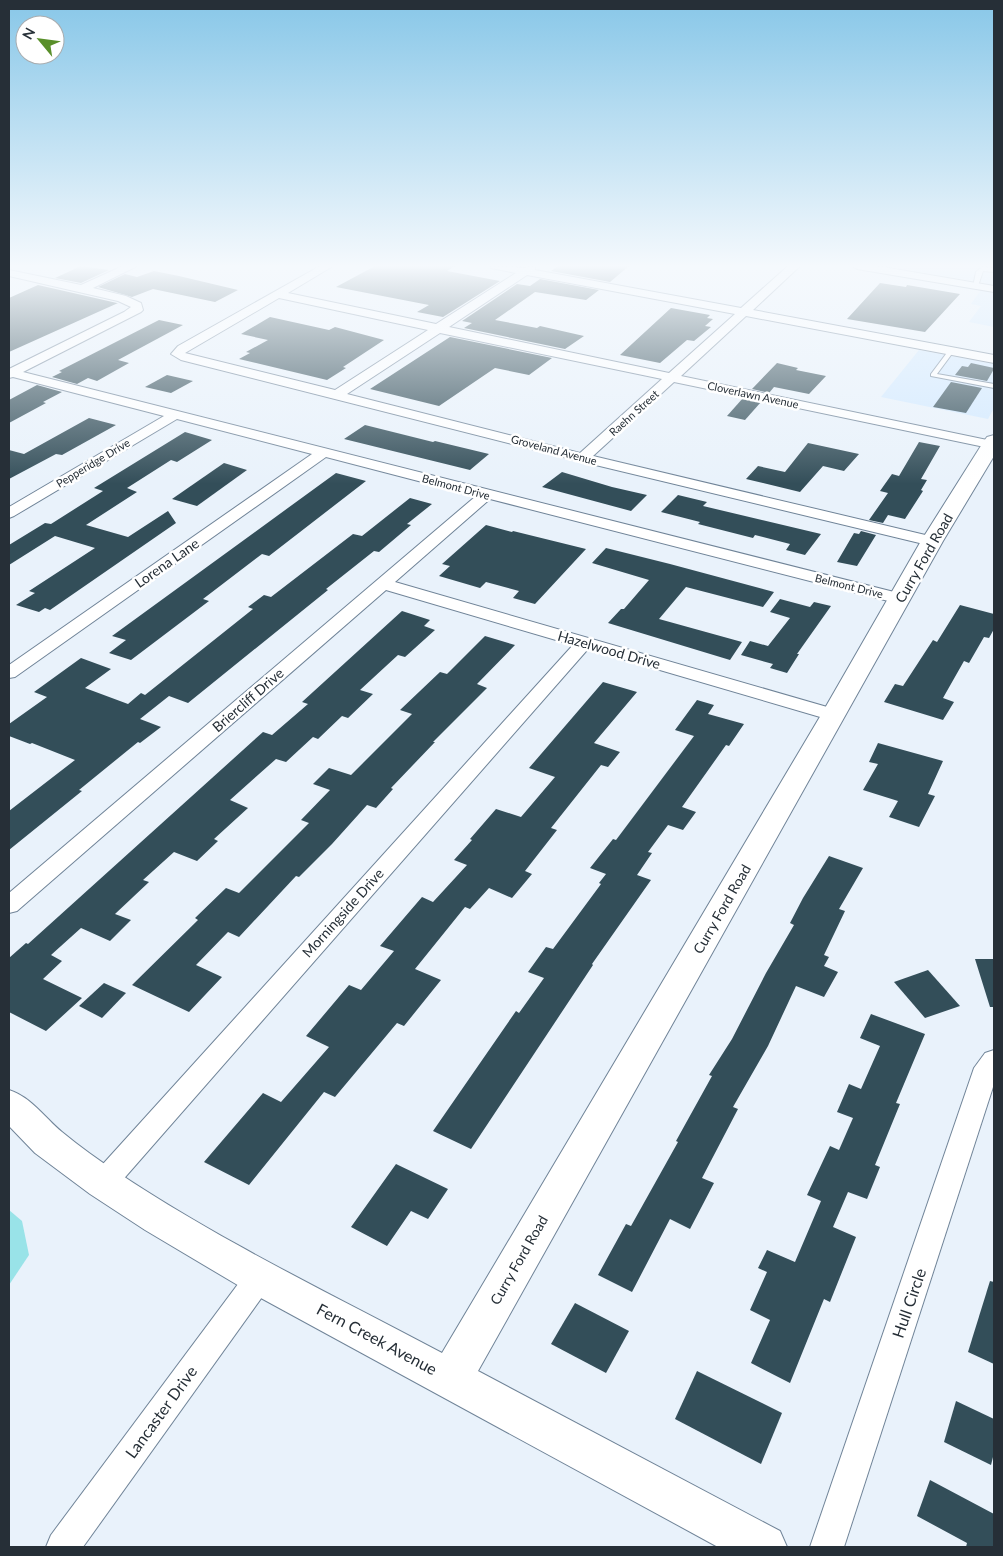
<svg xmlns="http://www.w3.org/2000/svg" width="1003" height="1556" font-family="Lato,sans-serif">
<rect width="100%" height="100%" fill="#e9f2fb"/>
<g fill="#d2e9ff">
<polygon points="886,266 994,266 994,327 969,322 981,306 971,304 986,283"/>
<polygon points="919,350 994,364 994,408 988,419 881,397"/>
</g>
<polygon fill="#99e3e8" points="9,1210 22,1221 29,1255 9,1285"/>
<g fill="#334e59">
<polygon points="81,266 109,270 81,283 55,278"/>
<polygon points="375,266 455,266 447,271 500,281 443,317 417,312 429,305 336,287"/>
<polygon points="558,266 629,266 610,282 551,271"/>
<polygon points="154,271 179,276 238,290 215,302 153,289 132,297 98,287 125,274 137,277"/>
<polygon points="540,279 599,290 586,300 535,292 495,320 537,328 540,326 584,336 565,349 464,328 472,323 462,321 517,284 530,286"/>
<polygon points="880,283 906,287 907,285 960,294 925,332 847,319"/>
<polygon points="38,285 117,303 118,303 9,352 9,298"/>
<polygon points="671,308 710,315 707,318 713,319 705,326 711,327 694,341 687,340 660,363 620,355"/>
<polygon points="270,317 329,330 335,327 384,340 343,367 346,368 327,380 239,359 250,353 246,352 268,340 241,334"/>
<polygon points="159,320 183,325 118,360 129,363 97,381 88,378 77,384 52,377 62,372 59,371"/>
<polygon points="450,337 552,358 529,375 495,368 439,406 370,389"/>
<polygon points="777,363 798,368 796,370 826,376 809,394 774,387 769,393 752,389"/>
<polygon points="971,363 994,368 994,369 987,381 955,375 962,366 968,367"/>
<polygon points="167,375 193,381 171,393 145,387"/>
<polygon points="951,382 982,388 966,413 933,407"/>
<polygon points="37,385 62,392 43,402 46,403 9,423 9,400"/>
<polygon points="743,398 761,402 745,420 727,416"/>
<polygon points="89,418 116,425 62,455 56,454 9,479 9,450 24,454"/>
<polygon points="365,425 433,442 435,441 489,454 470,470 344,439"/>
<polygon points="185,432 212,440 177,462 171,460 127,488 137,492 86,525 128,537 168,511 176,523 50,610 45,608 39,612 16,605 35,593 29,591 95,548 55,536 9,565 9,545 45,523 51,524 103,491 94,488"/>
<polygon points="919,442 940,446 921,479 927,480 921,490 923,491 905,519 888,515 883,523 869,520 888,493 880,491 892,474 899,476"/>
<polygon points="808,443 859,454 844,471 823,466 800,492 746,479 758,466 785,472"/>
<polygon points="224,463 247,470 197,506 172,499"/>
<polygon points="562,472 612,487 647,495 631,511 542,487"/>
<polygon points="336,473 366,481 269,556 262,554 203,599 209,601 131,660 109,653 126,640 112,636"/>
<polygon points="678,495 707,502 703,506 821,534 805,555 786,550 790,544 755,535 753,538 698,524 700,522 661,512"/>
<polygon points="410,498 432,504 407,524 411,525 379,552 374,551 326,589 328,590 188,703 169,696 140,719 161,727 140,743 138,742 79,790 82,791 9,850 9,811 75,760 32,743 30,744 9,736 9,724 47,697 34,692 81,658 111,669 85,688 128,704 141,693 145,695 253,609 248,607 264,595 271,597 353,534 362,536"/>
<polygon points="486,525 512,532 513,531 586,549 535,604 513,598 519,591 486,582 480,588 439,576 450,566 442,564"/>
<polygon points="861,531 876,535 857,566 837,562 854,533 859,534"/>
<polygon points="606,548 670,564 774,592 763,607 686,587 659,619 742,642 730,660 608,623 621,609 624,609 649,580 592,563"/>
<polygon points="780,599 810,607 814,602 831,606 797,654 799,654 787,673 770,668 773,664 741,655 750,641 768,646 790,618 770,612"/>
<polygon points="960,605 994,614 994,629 989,638 984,637 969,663 964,661 943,698 954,702 943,720 884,702 895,684 903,686 933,640 937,642"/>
<polygon points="402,611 430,620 424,626 435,630 405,657 398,655 360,690 373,694 348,718 342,716 318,739 313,737 286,762 276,759 230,800 248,808 214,839 218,841 197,861 174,852 143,880 149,882 115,914 131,920 110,941 81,928 51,955 62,961 43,979 82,998 46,1031 9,1012 9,958 26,943 28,944 263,732 272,735 308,704 302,702"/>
<polygon points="485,636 515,645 477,684 487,688 433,742 435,742 391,788 393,789 376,808 367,805 332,844 299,877 296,876 239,937 228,932 196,965 222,977 189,1012 132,985 198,920 195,918 226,888 239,893 309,823 301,820 330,790 313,784 329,768 351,775 412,714 400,710 440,672 447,674"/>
<polygon points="603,682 637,692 594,743 620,752 608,767 601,765 551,828 557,830 525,871 532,874 512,898 489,888 470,909 465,907 415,969 441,980 404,1026 397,1023 335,1097 324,1092 249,1185 204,1162 263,1093 281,1102 329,1047 306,1036 349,985 361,990 394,951 380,946 422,897 433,902 467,865 454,860 472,840 470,839 496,809 521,817 555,777 529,768"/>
<polygon points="697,700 714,705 708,714 744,724 729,746 726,745 682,807 696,812 683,830 668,825 648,852 652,853 637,875 651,880 592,964 593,965 471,1149 433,1131 516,1011 519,1013 544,978 528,972 546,947 553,949 601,884 599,883 606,874 590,868 613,839 616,840 694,736 675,730"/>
<polygon points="878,743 943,761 928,794 935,796 919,827 889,817 898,801 863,790 878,764 869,762"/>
<polygon points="829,856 863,868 839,909 845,911 824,955 829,957 824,966 838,972 824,997 796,986 768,1046 733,1107 738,1109 702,1178 714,1183 690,1229 670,1219 632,1292 598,1275 626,1224 631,1226 678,1142 676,1141 712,1076 709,1075 732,1039 766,973 794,925 790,923 803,898"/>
<polygon points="975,959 994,959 994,1007 990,1007"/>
<polygon points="928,970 960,1006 925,1018 894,982"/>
<polygon points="104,983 126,993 102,1018 79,1006"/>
<polygon points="871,1014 925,1034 896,1103 900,1104 875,1165 880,1167 867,1199 848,1192 833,1227 856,1237 830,1302 824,1299 790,1383 751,1363 770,1320 750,1310 767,1272 758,1268 767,1250 795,1262 821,1201 807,1195 830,1146 839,1150 853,1118 837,1112 849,1084 861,1089 880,1046 860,1038"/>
<polygon points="396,1164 448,1189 428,1219 411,1211 387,1246 351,1227"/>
<polygon points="990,1281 994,1282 994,1364 968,1352"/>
<polygon points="575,1303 629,1331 606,1373 551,1344"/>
<polygon points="697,1371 782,1413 761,1464 675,1419"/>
<polygon points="956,1401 994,1419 994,1453 991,1465 944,1442"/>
<polygon points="930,1480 994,1514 994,1547 966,1547 967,1543 917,1516"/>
</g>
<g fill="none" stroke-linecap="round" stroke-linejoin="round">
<defs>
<g id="lane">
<polygon points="982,267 994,268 994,272 983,271 978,286 973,287 976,272"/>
<polygon points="951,349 954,351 937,374 994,384 994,388 931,376 931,374 949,350"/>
</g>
<g id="street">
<polygon points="123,266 137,266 93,288 126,296 141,303 143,310 141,312 23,372 906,595 908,599 906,603 900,604 490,499 395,582 841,711 843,715 841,719 834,721 827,719 588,649 113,1191 103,1195 93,1191 89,1183 93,1175 573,645 386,590 17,911 9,913 9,893 476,496 326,457 15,677 9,678 9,665 312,454 177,419 14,516 9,518 9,507 164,416 13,377 9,378 9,369 124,312 131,307 118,301 9,276 9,270 81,285"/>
<path d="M320,266H333L288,293L436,324L516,273L491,268L490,266L524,268L535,266V270L741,308L788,266H800L753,310L994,355V363L746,316L681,376L992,441H994V449L674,382L593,456L938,538L940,541L938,544L932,546L583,462L181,360L171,354L178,346ZM527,275L735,314L669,373L449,327ZM279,298L428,330L335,390L185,353ZM440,333L662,379L580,453L347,394Z"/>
<polygon points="852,266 877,266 994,286 994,292 857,269"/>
<polygon points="994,1050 994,1084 844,1547 810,1547 974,1068 985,1053"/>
<polygon points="260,1264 270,1268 274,1277 270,1286 83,1547 46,1547 51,1535 250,1268"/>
</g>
<path id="secondary" d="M994,435V456L943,541L478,1371L780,1531L787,1547H718L246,1290L145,1230L90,1194L35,1153L9,1126V1090C31,1097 44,1117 62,1132C79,1146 98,1160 117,1172C220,1241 333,1295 442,1353L821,715L921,541L984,441L987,437Z"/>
</defs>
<use href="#lane" stroke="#708498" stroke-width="2"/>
<use href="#street" stroke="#708498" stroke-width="2"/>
<use href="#secondary" stroke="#708498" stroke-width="2"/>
<use href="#lane" fill="#fff" fill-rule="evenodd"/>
<use href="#street" fill="#fff" fill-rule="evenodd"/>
<use href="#secondary" fill="#fff" fill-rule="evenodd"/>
</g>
<linearGradient id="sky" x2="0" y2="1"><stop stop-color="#88c7e8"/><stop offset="0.55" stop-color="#f5f9fd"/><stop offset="1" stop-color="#f5f9fd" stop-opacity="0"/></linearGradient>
<rect width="1003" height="484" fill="url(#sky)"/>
<g text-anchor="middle" stroke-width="5" stroke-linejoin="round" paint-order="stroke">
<g font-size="11" fill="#262f37" stroke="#fff">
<text transform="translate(753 395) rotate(12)" y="4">Cloverlawn Avenue</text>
<text transform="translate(634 413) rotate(-42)" y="4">Raehn Street</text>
<text transform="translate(554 450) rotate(15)" y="4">Groveland Avenue</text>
<text transform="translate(93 463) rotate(-31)" y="4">Pepperidge Drive</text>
<text transform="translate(456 487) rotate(15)" y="4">Belmont Drive</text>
<text transform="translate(849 586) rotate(14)" y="4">Belmont Drive</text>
</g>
<g font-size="14" fill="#262f37" stroke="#fff">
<text transform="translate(924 558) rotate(-60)" y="5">Curry Ford Road</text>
<text transform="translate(167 563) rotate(-35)" y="5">Lorena Lane</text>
<text transform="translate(609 650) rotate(16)" y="5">Hazelwood Drive</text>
<text transform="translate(248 700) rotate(-41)" y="5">Briercliff Drive</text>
<text transform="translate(722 909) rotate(-60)" y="5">Curry Ford Road</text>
<text transform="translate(343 913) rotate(-48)" y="5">Morningside Drive</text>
<text transform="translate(519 1260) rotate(-60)" y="5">Curry Ford Road</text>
</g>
<g font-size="16" fill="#262f37" stroke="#fff">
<text transform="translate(909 1303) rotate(-71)" y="6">Hull Circle</text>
<text transform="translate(377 1339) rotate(28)" y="6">Fern Creek Avenue</text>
<text transform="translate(161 1412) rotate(-54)" y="6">Lancaster Drive</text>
</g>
</g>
<rect width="1003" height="1556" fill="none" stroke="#262f37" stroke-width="20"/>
<g transform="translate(40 40) rotate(299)"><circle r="24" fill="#ffffff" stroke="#a8acaf"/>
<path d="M0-4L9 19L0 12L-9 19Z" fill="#598f2a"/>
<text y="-8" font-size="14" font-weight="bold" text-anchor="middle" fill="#262f37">N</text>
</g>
</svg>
